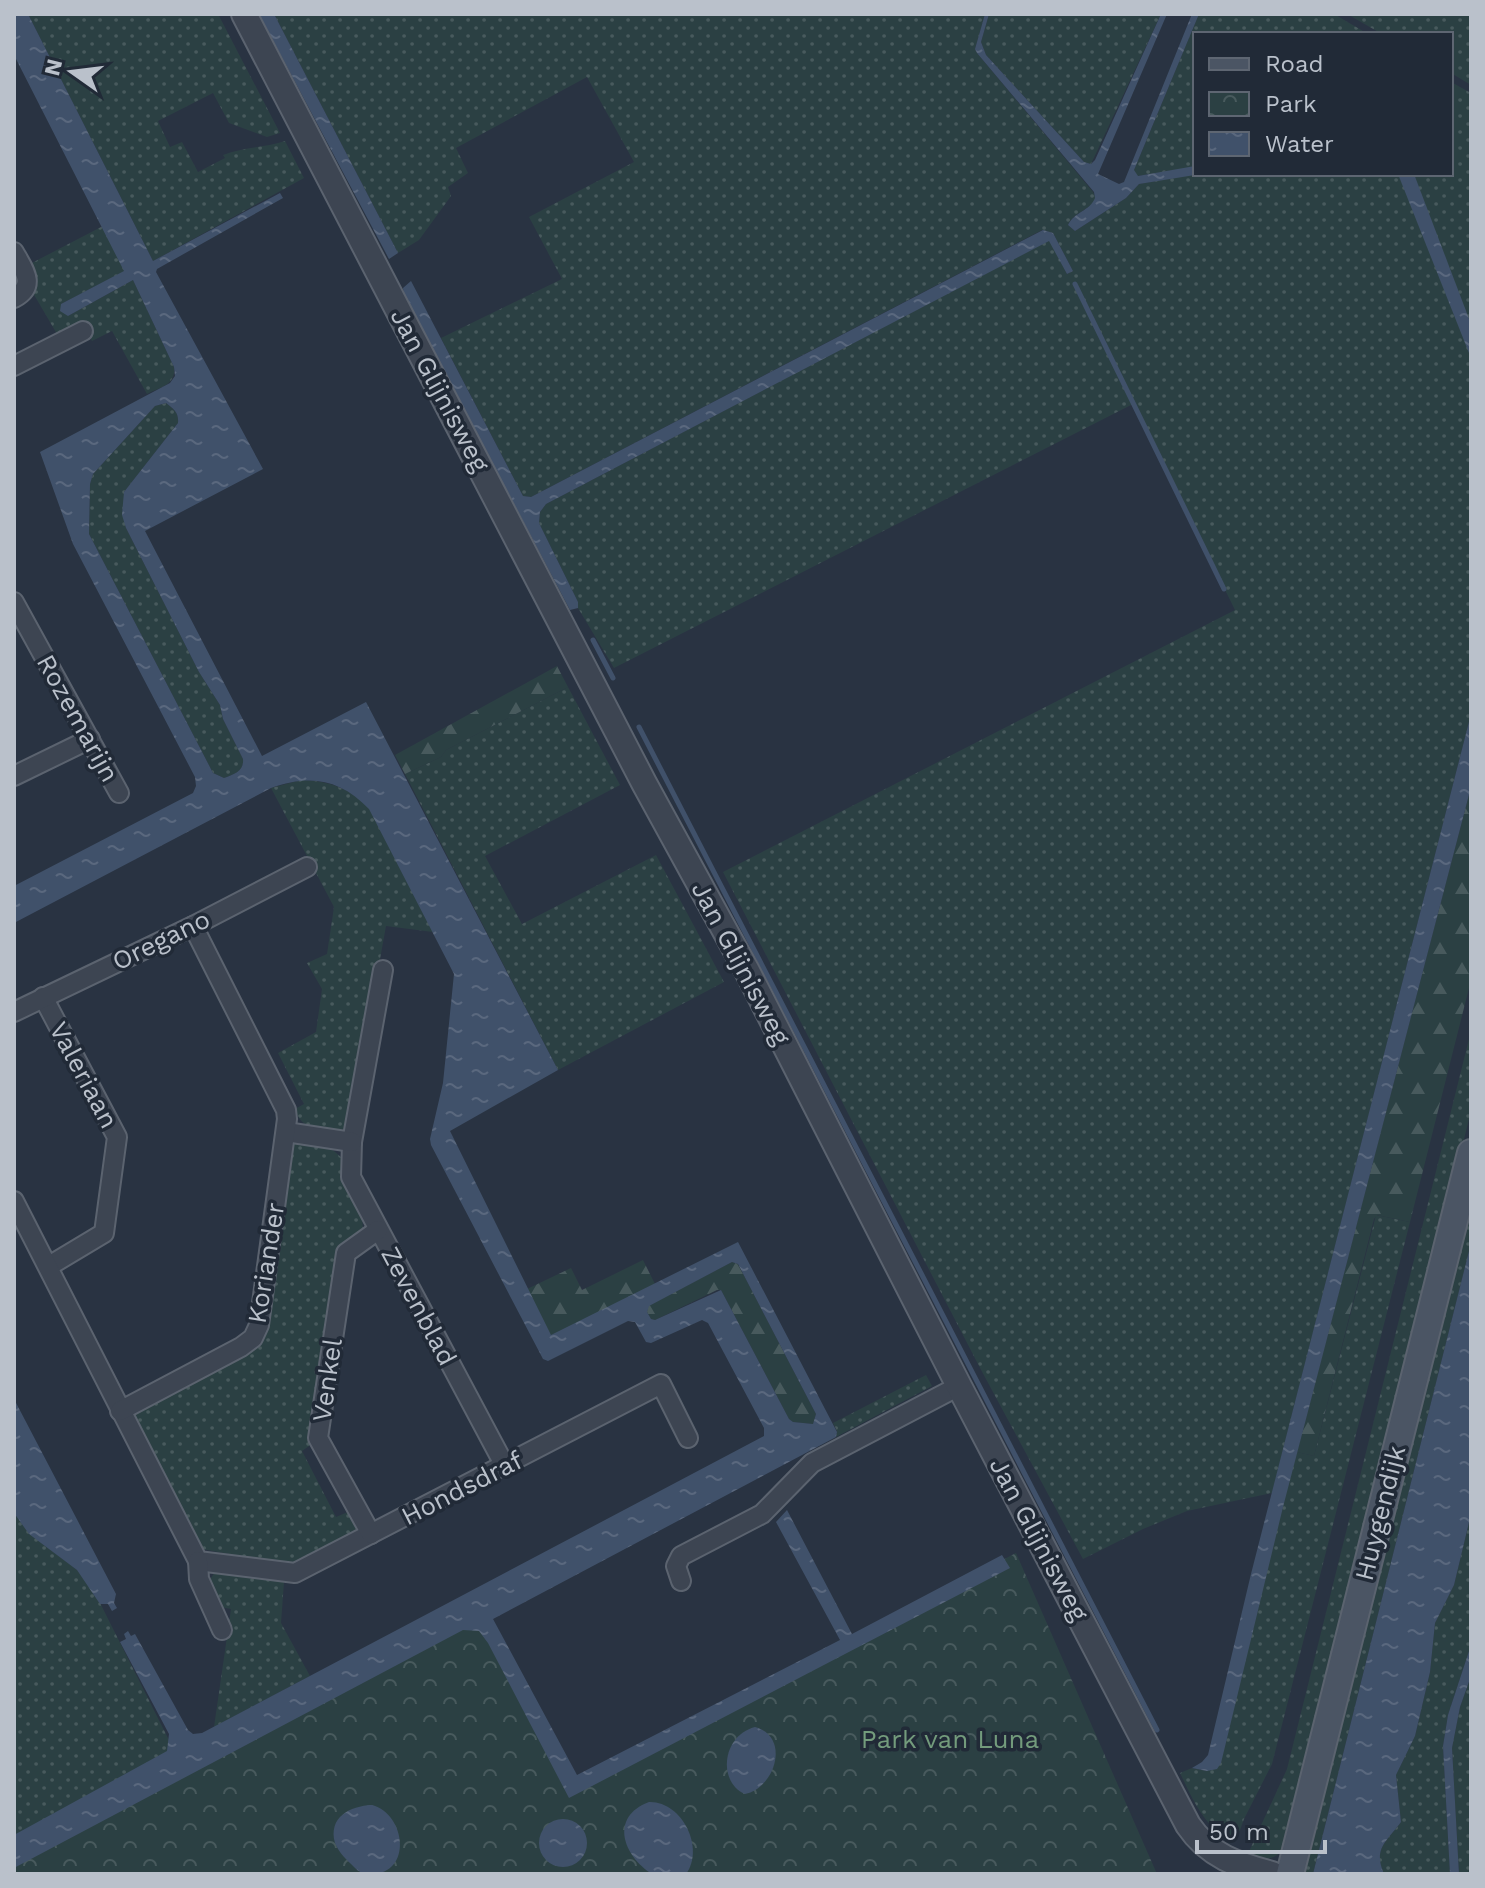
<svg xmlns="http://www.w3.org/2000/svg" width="1485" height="1888" font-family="'Work Sans',sans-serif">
<defs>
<pattern id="grass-dots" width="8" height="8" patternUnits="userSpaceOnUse" patternTransform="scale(2)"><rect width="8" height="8" fill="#2b4043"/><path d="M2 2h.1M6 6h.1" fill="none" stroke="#485a5d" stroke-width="1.8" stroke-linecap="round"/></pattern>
<pattern id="forest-firs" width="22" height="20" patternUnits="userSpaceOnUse" patternTransform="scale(2)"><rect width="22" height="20" fill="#2b4043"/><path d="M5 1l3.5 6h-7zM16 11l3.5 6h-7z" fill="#485a5d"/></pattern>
<pattern id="park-crowns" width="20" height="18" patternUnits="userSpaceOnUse" patternTransform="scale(2)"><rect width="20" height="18" fill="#2b4043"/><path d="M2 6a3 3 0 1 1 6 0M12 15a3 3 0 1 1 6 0" fill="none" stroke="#485a5d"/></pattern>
<pattern id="water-ripples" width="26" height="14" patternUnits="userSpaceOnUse" patternTransform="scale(2)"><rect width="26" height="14" fill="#40516a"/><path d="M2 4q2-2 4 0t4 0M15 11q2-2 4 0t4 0" fill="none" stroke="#5a687e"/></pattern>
</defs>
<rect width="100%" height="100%" fill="#293342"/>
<g fill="url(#grass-dots)">
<path d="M28,14H218L280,133L267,137L229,123L213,93L158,121L170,147L182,142L198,172L225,158L223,155C243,147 264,148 285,141L304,178L153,261Z"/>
<path d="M274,14H985L975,49L977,53L1093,192L1096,198C1090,211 1074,211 1068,225L1075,231L1126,198L1139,184L1195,174H1451V82L1471,93V714L1272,1493L1187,1511L1143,1529L1083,1559L979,1366L723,872L1235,610L1133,404L614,668L578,608V602L539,523L540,512L546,504L1050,240L1067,274L1073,271L1053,233L1042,230L531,497L523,496L441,338L562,279L529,217L634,162L587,77L456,148L468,173L448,187L451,196L419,240L398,253Z"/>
<polygon points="989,14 1161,14 1091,164 1084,162 986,55 981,42"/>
<polygon points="1199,14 1334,14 1368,34 1195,34 1195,167 1137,176 1134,170"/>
<polygon points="1347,14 1471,14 1471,85 1451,73 1451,34 1382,34"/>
<path d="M103,226L125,271L61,304L68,316L133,280L174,367C176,385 161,387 147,394L112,331L92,341L81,322L57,334L33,293L36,280L28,265Z"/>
<path d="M166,403C174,409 179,413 178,423L124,492L126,528L199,672L220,705L223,719L243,759C244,771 235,774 224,778L213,773L89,534L90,484L93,474L155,406Z"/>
<polygon points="568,687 620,785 485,856 522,924 656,855 724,982 558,1070 405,774 441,757 446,750"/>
<path d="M301,780C330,781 349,788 369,808L433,932L386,926L350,1125L338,1132C319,1129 301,1130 295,1109L304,1104L278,1053L316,1032L322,989L307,963L327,954L334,907L271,788Z"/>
<path d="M1471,1031V1111L1291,1829C1283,1857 1275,1862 1246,1858L1287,1769Z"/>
<polygon points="293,1139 327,1145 342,1158 341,1176 362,1213 363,1231 343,1242 336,1250 312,1444 302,1451 336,1517 348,1512 358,1531 294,1566 202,1549 194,1540 133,1424 137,1413 258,1346 267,1329"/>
<polygon points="1471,1177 1471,1243 1313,1874 1297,1874"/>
<path d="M1376,1215L1410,1222L1272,1764L1244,1819L1236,1841C1206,1832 1193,1800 1180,1773L1192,1768L1207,1771L1297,1452L1314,1456Z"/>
<polygon points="926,1375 932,1386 836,1437 837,1431 833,1423"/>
<polygon points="14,1513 30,1534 77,1570 96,1595 177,1756 14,1847"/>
<path d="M1471,1514V1645L1448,1715L1443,1746L1450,1874H1384C1373,1849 1386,1842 1401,1822L1396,1775L1415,1736L1430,1672L1435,1623L1454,1585Z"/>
<polygon points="216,1570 284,1582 281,1623 310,1676 214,1727 231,1609 220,1607 208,1583"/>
<polygon points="1471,1676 1471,1874 1459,1874 1452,1748 1460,1707"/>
</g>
<g fill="url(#forest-firs)">
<polygon points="557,666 568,687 446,750 441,757 405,774 395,755"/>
<polygon points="1471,787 1471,980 1410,1222 1377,1215 1374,1219 1314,1456 1297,1452"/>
<polygon points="643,1260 655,1284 551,1336 527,1289 571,1268 582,1290"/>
<polygon points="732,1262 738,1264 816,1414 813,1424 793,1422 789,1419 721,1290 717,1290 655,1320 651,1319 647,1312 648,1306"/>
</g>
<polygon fill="url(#park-crowns)" points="1016,1553 1157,1874 14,1874 14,1847 476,1602 576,1778"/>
<g fill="url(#water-ripples)" fill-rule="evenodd">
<path d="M14,14H28L153,261L280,193L283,198L157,269L156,272L263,469L145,531L262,756L366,702L558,1070L450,1131L551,1335L738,1242L837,1432L836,1437L493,1619L577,1775L840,1640L776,1522L787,1510L852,1634L1002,1555L1010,1568L569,1798L488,1643L479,1631L463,1630L14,1868V1835L167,1751L169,1734L120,1642L126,1639L124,1634L128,1631L131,1636L135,1634L188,1730L193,1734L202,1733L764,1436V1428L708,1323L702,1320L651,1343L646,1342L635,1322L628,1321L548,1361L543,1359L431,1145L430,1139L443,1083L454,974L369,809C340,779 310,774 271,788L14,923V886L193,793L196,786L195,777L73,544L40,452L170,383L175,376L174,367L133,280L68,316L60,311L61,304L124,271L14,55ZM166,403C174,409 179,413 178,423L124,492L122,515L126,528L199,672L220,705L223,719L243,759C244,771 235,774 224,778L213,773L89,534L90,484L93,474L155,406ZM732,1262L738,1264L816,1414L813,1424L793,1422L789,1419L721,1290L655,1320L651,1319L647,1312L649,1306Z"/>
<polygon points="259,14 274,14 398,253 389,259"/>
<path d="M985,14H989L981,42L986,55L1084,162L1091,164L1095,160L1161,14H1167L1098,174L1119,184L1124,182L1192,14H1199L1134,170L1138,176L1195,166V174H1201L1139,184L1126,198L1075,231L1068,225C1074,212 1090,211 1095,198L1094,192L977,53L975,49Z"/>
<polygon points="1398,174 1414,174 1471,324 1471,358"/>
<polygon points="1043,230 1053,233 1073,271 1067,274 1049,241 546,504 540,512 539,523 578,602 578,608 570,610 404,295 403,288 411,281 523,496 531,497"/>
<polygon points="1471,714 1471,787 1283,1507 1221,1763 1217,1769 1207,1771 1192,1768 1202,1762 1208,1755 1251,1574"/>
<path d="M1471,1243V1514L1454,1585L1435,1623L1430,1672L1415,1736L1396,1775L1401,1822C1386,1842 1373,1849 1384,1874H1313Z"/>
<polygon points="14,1399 116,1594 114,1603 117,1608 112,1611 108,1604 100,1604 77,1570 29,1534 14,1513"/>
<polygon points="1471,1645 1471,1676 1460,1707 1452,1748 1459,1874 1450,1874 1443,1746 1448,1715"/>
<path d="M755,1727C791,1737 775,1788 745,1794C718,1783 721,1736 755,1727Z"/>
<path d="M649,1802C682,1801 705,1848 686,1874H652C623,1856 609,1817 649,1802Z"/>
<path d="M372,1805C406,1814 413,1874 371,1874C363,1874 360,1873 354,1867C347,1860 339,1853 335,1843C328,1817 350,1806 372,1805Z"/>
<circle cx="563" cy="1843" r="24"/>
</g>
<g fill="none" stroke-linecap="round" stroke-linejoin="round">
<g stroke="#40516a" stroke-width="5">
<polyline points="1075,284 1224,589"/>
<polyline points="593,640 613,678"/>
<polyline points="639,727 1157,1730"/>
</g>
<defs>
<g id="minor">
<path d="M14,252C24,270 37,286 14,298"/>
<polyline points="14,366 83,331"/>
<polyline points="14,602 119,793"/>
<polyline points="14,776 90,739"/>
<polyline points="383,970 352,1142 351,1177 505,1466"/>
<polyline points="43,997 117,1137 104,1233 49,1266"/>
<polyline points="14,1012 193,926 307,867"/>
<polyline points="286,1132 352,1142"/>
<polyline points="14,1201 198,1561 295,1573 661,1384 688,1438"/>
<polyline points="120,1411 241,1347 253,1338 259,1325 287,1119 286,1110 193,926"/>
<polyline points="371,1534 318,1438 346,1253 378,1230"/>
<polyline points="198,1561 199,1579 222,1630"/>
<polyline points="681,1581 676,1566 681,1556 762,1514 812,1463 959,1386"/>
</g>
<path id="tertiary" d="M244,14L644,783L747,971L959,1386L1188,1825C1209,1856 1237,1865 1272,1874"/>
<polyline id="secondary" points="1290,1874 1471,1153"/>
</defs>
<use href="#minor" stroke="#5b636f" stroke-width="22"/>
<use href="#tertiary" stroke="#5b636f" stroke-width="28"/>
<use href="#secondary" stroke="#5b636f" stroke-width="30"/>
<use href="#minor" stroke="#3d4552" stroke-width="18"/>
<use href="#tertiary" stroke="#3d4552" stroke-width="24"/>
<use href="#secondary" stroke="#4b5564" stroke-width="26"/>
</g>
<g text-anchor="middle" stroke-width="7" stroke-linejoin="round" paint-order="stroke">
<g font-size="26" fill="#bac1cb" stroke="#212a37">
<text transform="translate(440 390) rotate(62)" y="9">Jan Glijnisweg</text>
<text transform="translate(78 718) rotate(61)" y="9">Rozemarijn</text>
<text transform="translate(161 940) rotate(-26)" y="9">Oregano</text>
<text transform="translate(741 963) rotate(62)" y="9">Jan Glijnisweg</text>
<text transform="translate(84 1075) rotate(62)" y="9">Valeriaan</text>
<text transform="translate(266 1263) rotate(-81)" y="9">Koriander</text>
<text transform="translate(419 1306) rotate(62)" y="9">Zevenblad</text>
<text transform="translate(327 1380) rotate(-82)" y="9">Venkel</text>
<text transform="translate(462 1488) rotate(-27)" y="9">Hondsdraf</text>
<text transform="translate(1380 1513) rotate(-76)" y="9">Huygendijk</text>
<text transform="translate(1039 1539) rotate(62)" y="9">Jan Glijnisweg</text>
</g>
<g font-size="26" fill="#739b7c" stroke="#212a37">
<text x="950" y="1748">Park van Luna</text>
</g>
</g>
<rect width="1485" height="1888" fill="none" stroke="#bac1cb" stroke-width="32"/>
<rect x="1193" y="32" width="260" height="144" fill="#212a37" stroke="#5e6672" stroke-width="2"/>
<rect x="1209" y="58" width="40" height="12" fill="#4b5564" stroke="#5e6672" stroke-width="2"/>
<text x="1265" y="72" font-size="24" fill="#bac1cb">Road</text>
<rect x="1209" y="92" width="40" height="24" fill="url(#park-crowns)" stroke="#5e6672" stroke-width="2"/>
<text x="1265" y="112" font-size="24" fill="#bac1cb">Park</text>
<rect x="1209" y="132" width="40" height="24" fill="url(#water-ripples)" stroke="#5e6672" stroke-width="2"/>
<text x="1265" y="152" font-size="24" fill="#bac1cb">Water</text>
<g transform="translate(72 72) rotate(284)" stroke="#212a37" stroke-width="6" paint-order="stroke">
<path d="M0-6L14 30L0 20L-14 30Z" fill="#bac1cb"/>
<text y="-12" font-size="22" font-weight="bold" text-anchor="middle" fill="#bac1cb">N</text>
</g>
<path d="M1197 1840v12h128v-12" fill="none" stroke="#bac1cb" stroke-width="4"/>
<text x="1209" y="1840" font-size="24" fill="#bac1cb" stroke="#212a37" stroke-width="6" paint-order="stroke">50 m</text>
</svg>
